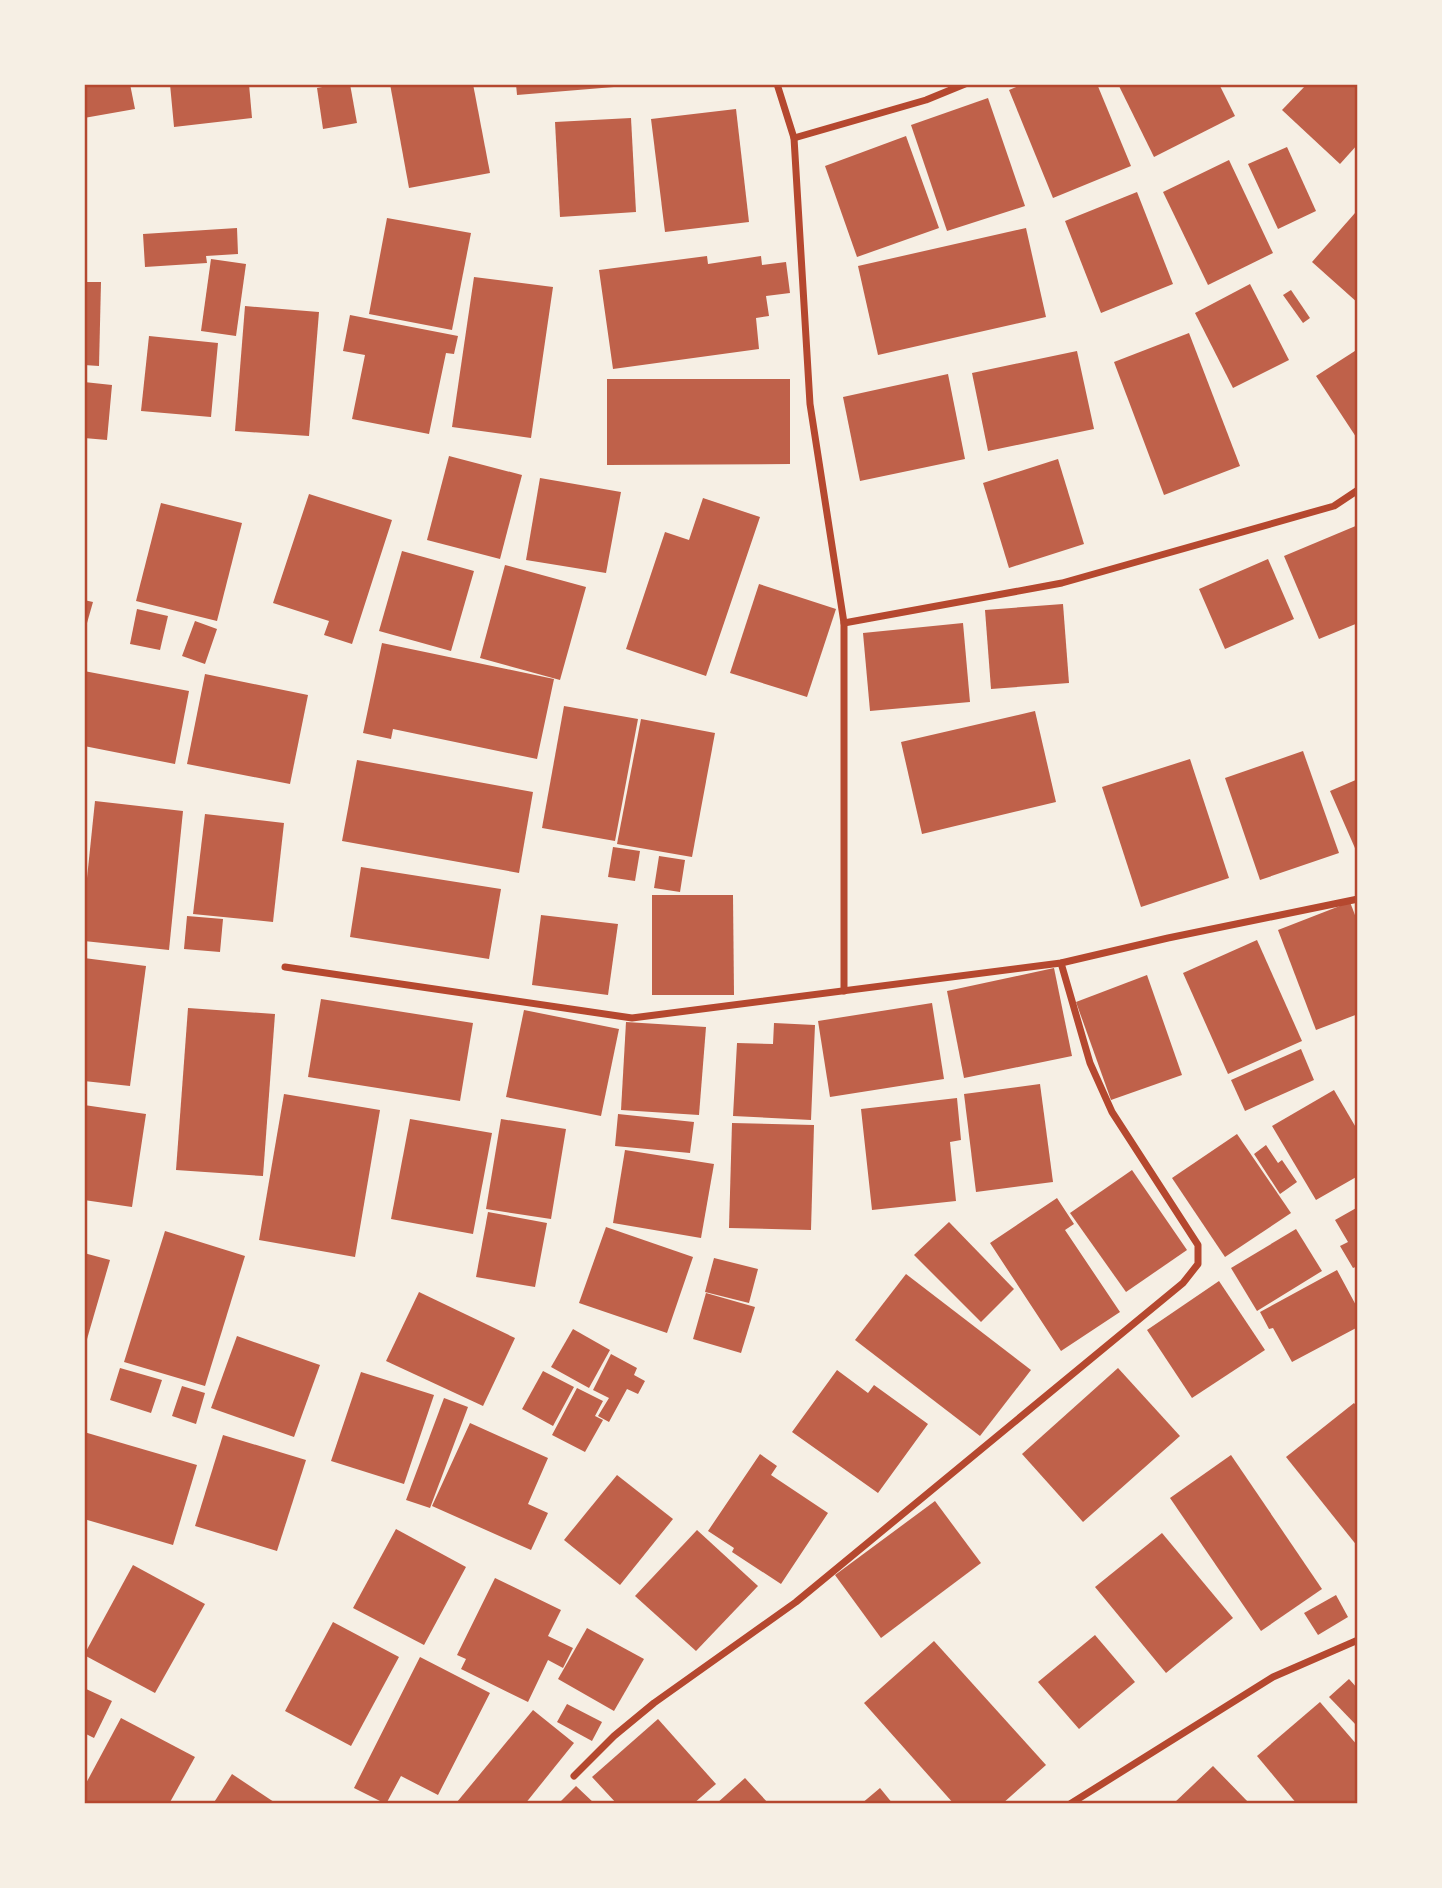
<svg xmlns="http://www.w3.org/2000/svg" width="1442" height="1888" font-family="Merriweather,serif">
<rect width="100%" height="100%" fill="#f6efe4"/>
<g fill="#bf614a">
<polygon points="84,84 130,84 135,109 84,118"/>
<polygon points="170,84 249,84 252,118 174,127"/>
<polygon points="338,84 350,84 357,123 323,129 317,88"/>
<polygon points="390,84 473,84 490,173 409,188"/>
<polygon points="516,84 626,84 626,86 517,95"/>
<polygon points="1023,84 1097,84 1131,166 1053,198 1009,90"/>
<polygon points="1118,84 1219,84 1235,116 1154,157"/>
<polygon points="1307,84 1358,84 1358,144 1340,164 1282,110"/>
<polygon points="988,98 1025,206 947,231 911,125"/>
<polygon points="736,109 749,222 665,232 651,119"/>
<polygon points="631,118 636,212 560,217 555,122"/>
<polygon points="906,136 939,228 857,257 825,166"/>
<polygon points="1287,147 1316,211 1278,229 1248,164"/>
<polygon points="1229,160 1273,253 1208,285 1163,192"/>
<polygon points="1137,192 1173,284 1101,313 1065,221"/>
<polygon points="1355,213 1358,215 1358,303 1312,262"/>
<polygon points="387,218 471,233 452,330 369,314"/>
<polygon points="237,228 238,254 206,256 207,263 145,267 143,234"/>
<polygon points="1026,228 1046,317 878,355 858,266"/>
<polygon points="707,256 708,264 761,256 762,265 786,262 790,293 766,296 769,316 756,318 759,349 613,369 599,270"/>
<polygon points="211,259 246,264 236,336 201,331"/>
<polygon points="474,277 553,287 531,438 452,427"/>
<polygon points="84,282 101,282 99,366 84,365"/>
<polygon points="1250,284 1289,360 1233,388 1195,313"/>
<polygon points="1291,290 1310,318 1303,323 1283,295"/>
<polygon points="245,306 319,312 309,436 235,431"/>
<polygon points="350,315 458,336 454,354 446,353 429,434 352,419 365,355 343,351"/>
<polygon points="1189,333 1240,466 1164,495 1114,362"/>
<polygon points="149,336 218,343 211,417 141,411"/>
<polygon points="1358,349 1358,440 1316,376"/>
<polygon points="1077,351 1094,429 988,451 972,373"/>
<polygon points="948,374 965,459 860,481 843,397"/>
<polygon points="607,379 790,379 790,464 607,465"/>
<polygon points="84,382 112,385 107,440 84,438"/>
<polygon points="449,456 522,475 500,559 427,540"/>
<polygon points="1058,459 1084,544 1009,568 983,483"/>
<polygon points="540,478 621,492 606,573 526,560"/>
<polygon points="309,494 392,520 352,644 324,635 329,621 273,603"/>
<polygon points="703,498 760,517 706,676 626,649 665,532 689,540"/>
<polygon points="161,503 242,523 217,621 136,601"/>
<polygon points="1358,525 1358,623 1319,639 1284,556"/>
<polygon points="402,551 474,571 451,651 379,631"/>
<polygon points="1268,559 1294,619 1225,649 1199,589"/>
<polygon points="505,565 586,587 560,680 480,658"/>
<polygon points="759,584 836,609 807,697 730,673"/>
<polygon points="84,600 93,602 85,630 84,630"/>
<polygon points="1063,604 1069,683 991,689 985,610"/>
<polygon points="137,609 168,616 160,650 130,644"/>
<polygon points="195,621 217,629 205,664 182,656"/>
<polygon points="963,623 970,702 870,711 863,633"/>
<polygon points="382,643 554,679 537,759 393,729 391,739 363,733"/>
<polygon points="84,671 189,691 175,764 84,746"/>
<polygon points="205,674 308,695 290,784 187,764"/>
<polygon points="564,706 638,719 615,841 542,828"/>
<polygon points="1035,711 1056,802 922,834 901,742"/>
<polygon points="641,719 715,733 692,857 617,844"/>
<polygon points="1303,751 1339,853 1260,880 1225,778"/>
<polygon points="1190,759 1229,878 1141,907 1102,787"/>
<polygon points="357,760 533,792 519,873 342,841"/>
<polygon points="1358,779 1358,855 1330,791"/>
<polygon points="95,801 183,811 169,950 84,941 84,907"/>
<polygon points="205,814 284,823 273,922 193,914"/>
<polygon points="613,847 640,851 635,881 608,877"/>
<polygon points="659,856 685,860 680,892 654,888"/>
<polygon points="361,867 501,889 489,959 350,937"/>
<polygon points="652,895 733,895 734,995 652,995"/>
<polygon points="1350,902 1358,923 1358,1014 1316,1030 1278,930"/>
<polygon points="541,915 618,924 608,995 532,985"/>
<polygon points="187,916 223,919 220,952 184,949"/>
<polygon points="1257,940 1302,1041 1228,1074 1183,973"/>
<polygon points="84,958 146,966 130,1086 84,1081"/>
<polygon points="1054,968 1072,1056 964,1078 947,991"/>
<polygon points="1147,975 1182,1075 1111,1100 1076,1002"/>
<polygon points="321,999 473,1023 460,1101 308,1077"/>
<polygon points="932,1003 944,1079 830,1097 818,1021"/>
<polygon points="188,1008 275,1014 263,1176 176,1170"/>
<polygon points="524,1010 619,1029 601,1116 506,1097"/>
<polygon points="626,1022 706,1027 699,1115 621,1110"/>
<polygon points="774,1023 815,1025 811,1120 733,1116 737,1043 773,1044"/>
<polygon points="1301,1049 1314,1080 1245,1111 1231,1080"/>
<polygon points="1040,1084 1053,1182 976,1192 964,1094"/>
<polygon points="1334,1090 1358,1131 1358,1176 1316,1200 1272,1126"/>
<polygon points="284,1094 380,1110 355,1257 259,1240"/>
<polygon points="957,1098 961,1140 950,1142 956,1201 872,1210 861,1109"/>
<polygon points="84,1105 146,1114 132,1207 84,1200"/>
<polygon points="618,1114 694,1122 690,1153 615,1146"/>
<polygon points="410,1119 492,1133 473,1234 391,1219"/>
<polygon points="501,1119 566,1129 551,1219 486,1209"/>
<polygon points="732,1123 814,1125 811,1230 729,1228"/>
<polygon points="1237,1134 1291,1213 1225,1257 1172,1178"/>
<polygon points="1266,1145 1278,1163 1282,1160 1297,1182 1280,1194 1254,1154"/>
<polygon points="625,1150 714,1164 701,1238 613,1223"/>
<polygon points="1132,1170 1187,1250 1126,1292 1070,1213"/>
<polygon points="1057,1198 1074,1224 1065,1230 1120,1312 1061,1351 990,1243"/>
<polygon points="1358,1207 1358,1266 1353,1268 1340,1246 1348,1242 1335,1220"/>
<polygon points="488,1212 547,1223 535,1287 476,1277"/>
<polygon points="949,1222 1014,1289 981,1322 914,1255"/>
<polygon points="606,1227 693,1257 667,1333 579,1303"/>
<polygon points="1296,1229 1322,1271 1257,1311 1231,1268"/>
<polygon points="165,1231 245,1256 205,1386 124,1362"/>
<polygon points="84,1253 110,1260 85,1346 84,1346"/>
<polygon points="714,1258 758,1269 749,1303 705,1292"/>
<polygon points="1337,1270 1358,1309 1358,1327 1292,1362 1273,1328 1269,1329 1260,1312"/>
<polygon points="906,1274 1031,1370 980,1436 855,1340"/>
<polygon points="1219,1281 1265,1350 1192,1398 1147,1330"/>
<polygon points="419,1292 515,1338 483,1406 386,1361"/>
<polygon points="706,1293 755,1307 741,1353 693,1339"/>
<polygon points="573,1329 610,1350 589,1388 551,1367"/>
<polygon points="237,1336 320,1365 294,1437 211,1408"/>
<polygon points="611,1354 637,1368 634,1375 645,1381 638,1394 627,1389 609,1422 598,1416 609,1398 593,1390"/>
<polygon points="120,1368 162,1380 151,1413 110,1400"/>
<polygon points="1118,1368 1180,1436 1083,1522 1022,1454"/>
<polygon points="837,1370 868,1393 874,1385 928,1424 878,1493 792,1432"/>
<polygon points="543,1371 574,1387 553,1426 522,1409"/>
<polygon points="361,1372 434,1395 404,1484 331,1461"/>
<polygon points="182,1386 205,1393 196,1424 172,1416"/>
<polygon points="577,1388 603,1401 595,1416 603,1420 585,1452 552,1435"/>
<polygon points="444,1398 468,1407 430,1508 406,1500"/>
<polygon points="1354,1403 1358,1408 1358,1547 1286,1457"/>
<polygon points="470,1423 548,1458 528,1504 548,1513 531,1550 432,1506"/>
<polygon points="84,1432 197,1465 173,1545 84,1519"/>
<polygon points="223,1435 306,1460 277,1551 195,1526"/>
<polygon points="760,1454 777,1466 771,1475 828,1513 781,1584 732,1552 734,1548 708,1531"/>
<polygon points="1231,1455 1322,1589 1261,1631 1170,1498"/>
<polygon points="617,1475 673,1519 620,1585 564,1540"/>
<polygon points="935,1501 981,1563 881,1638 835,1575"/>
<polygon points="396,1529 466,1567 424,1645 353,1608"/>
<polygon points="697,1530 758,1586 696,1651 635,1596"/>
<polygon points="1162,1533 1233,1618 1166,1673 1095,1587"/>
<polygon points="133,1565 205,1604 155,1693 84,1655"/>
<polygon points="495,1578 561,1610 548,1636 573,1648 563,1668 548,1660 528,1702 461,1669 466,1659 457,1655"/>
<polygon points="1336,1595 1348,1617 1318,1635 1304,1613"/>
<polygon points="333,1622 399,1657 351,1746 285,1711"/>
<polygon points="587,1628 644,1659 614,1711 558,1679"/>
<polygon points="1095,1635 1135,1682 1079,1729 1038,1682"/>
<polygon points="934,1641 1046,1765 1002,1804 954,1804 864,1703"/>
<polygon points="420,1657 490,1693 438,1795 401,1776 386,1804 354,1788"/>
<polygon points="1349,1679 1358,1689 1358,1727 1329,1697"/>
<polygon points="84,1688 112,1701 94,1738 84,1733"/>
<polygon points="1320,1702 1358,1746 1358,1804 1297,1804 1257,1756"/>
<polygon points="567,1704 602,1722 592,1741 557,1722"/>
<polygon points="533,1710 574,1743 525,1804 457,1802"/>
<polygon points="121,1718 195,1757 169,1804 84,1804 84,1787"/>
<polygon points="658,1719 716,1784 693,1804 617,1804 592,1777"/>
<polygon points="1213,1766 1250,1804 1173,1804"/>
<polygon points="232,1774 277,1804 213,1804"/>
<polygon points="745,1778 769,1804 716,1804"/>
<polygon points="576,1786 595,1804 558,1804"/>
<polygon points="880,1788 893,1804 861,1804"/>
</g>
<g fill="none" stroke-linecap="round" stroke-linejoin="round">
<g stroke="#b5482f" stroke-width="7">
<polyline points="777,84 794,138 810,404 844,623 844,991"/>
<polyline points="794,138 926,100 965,84"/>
<polyline points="844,623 1062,583 1334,506 1358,490"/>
<polyline points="285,967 632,1018 1061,963 1168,938 1358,899"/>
<polyline points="574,1776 614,1736 654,1703 796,1602 1183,1283 1198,1264 1198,1245 1112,1112 1090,1063 1061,963"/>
<polyline points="1070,1804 1273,1677 1358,1640"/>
</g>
</g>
<rect width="1442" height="1888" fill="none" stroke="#f6efe4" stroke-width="172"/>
<rect x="86" y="86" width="1270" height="1716" fill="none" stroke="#b5482f" stroke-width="2.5"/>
</svg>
